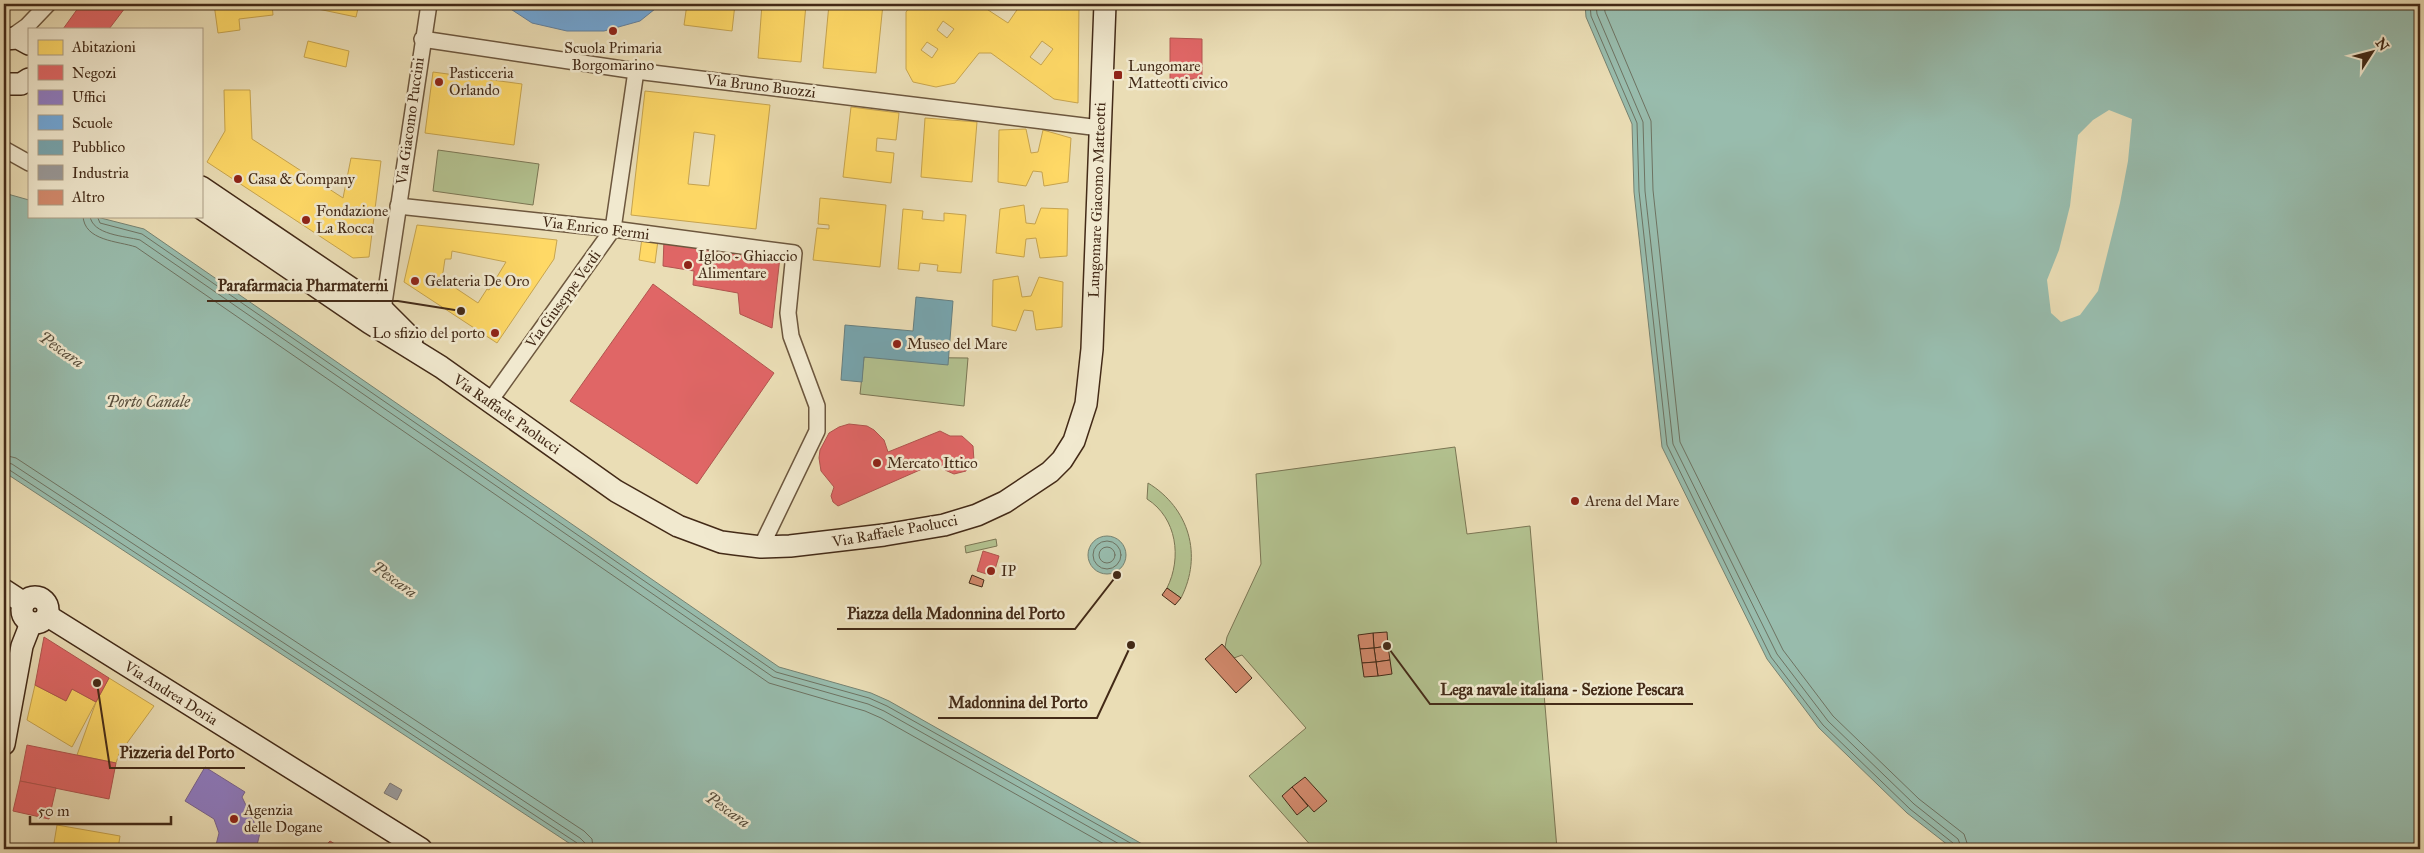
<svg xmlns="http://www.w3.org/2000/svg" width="2424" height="853" font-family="'IM FELL Great Primer',serif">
<rect width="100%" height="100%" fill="#eaddb5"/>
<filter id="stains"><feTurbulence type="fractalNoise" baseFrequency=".004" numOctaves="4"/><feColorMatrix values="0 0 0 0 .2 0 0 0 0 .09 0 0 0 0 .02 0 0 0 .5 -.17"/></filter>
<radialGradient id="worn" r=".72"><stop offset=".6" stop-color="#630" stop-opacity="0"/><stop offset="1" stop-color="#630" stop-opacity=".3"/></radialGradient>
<g fill="#b3c290" stroke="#7b7654">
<polygon points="438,150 539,164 533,205 433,191"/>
<polygon points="864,357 968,358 964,406 860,394"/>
<polygon points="1455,447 1467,534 1530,526 1557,849 1314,849 1249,776 1306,728 1242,655 1226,661 1223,657 1227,637 1261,564 1256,474"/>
<path d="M1148,483C1189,508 1203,555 1181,598L1167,588C1182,558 1177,518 1147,499Z"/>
<polygon points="996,539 997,546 966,553 965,546"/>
</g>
<g fill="#98bcad" stroke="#768271">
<polygon points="1585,4 2420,4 2420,849 1953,849 1907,813 1819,728 1767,659 1662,447 1634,192 1632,124 1586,17"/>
<polygon points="4,193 29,200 29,216 93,216 144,229 779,667 871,693 889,701 1151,849 578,849 4,472"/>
<circle cx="1107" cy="555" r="19"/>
</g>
<polygon fill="#eaddb5" points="2109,110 2132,119 2128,161 2120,203 2098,291 2080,315 2061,322 2051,313 2047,280 2059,250 2070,206 2078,135 2093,120"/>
<g fill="#ffd966" stroke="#c7a44e" fill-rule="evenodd">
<polygon points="214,4 272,4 273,15 239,19 240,30 218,33"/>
<polygon points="319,4 359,4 356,17 318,9"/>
<polygon points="687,4 735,4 732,31 684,25"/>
<polygon points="762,4 806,4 801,62 758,58"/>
<polygon points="829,4 883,4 876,73 823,68"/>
<path d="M912,4H979L1008,23L1021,4H1079L1078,103L1054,99L991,53H979L955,83L936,87L913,82L906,69V12ZM943,21L954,29L947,38L937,30ZM1042,41L1053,49L1041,65L1030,57ZM927,42L938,49L932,58L921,50Z"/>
<polygon points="308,41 349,51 346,67 304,57"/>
<polygon points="433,72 522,84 514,145 425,133"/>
<polygon points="224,90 250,90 252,139 343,198 351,158 381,161 369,257 353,258 207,162 225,131"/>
<path d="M645,91L770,105L756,229L631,215ZM694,132L715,135L709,186L688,184Z"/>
<polygon points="851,107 899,113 896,140 877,138 876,151 894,153 891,183 843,177"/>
<polygon points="925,118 977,122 972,182 921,177"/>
<polygon points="1026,129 1031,153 1038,152 1043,130 1071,138 1068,182 1044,186 1042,172 1033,171 1026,186 998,182 999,130"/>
<polygon points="820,198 886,205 880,267 813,260 817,228 829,229 829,225 818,224"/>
<polygon points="1024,205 1026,223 1035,224 1041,208 1068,209 1067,256 1040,258 1036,238 1026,239 1024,257 996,253 1000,209"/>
<polygon points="903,209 923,211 922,219 944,221 944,213 966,215 961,273 937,271 938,265 920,263 919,271 898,269"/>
<path d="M417,225L557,240L554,259L497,343L404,282ZM452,251L506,262L489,290L487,289L478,303L442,279L445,259H451Z"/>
<polygon points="642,238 658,240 655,263 639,260"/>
<polygon points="1018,276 1022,297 1031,296 1039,277 1063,282 1062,327 1036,330 1033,311 1024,310 1016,331 992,326 993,280"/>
<polygon points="109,678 154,706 119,754 116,763 77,755 96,702"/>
<polygon points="35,685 66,701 72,689 96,702 72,747 27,720"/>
<polygon points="57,825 120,836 118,849 53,849"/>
</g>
<g fill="#e06666" stroke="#b1544e">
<polygon points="81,4 128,4 109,29 63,29"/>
<polygon points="1170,38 1202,39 1202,79 1170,79"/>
<polygon points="664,240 780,257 772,328 740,314 738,293 693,285 694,271 663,266"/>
<polygon points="653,284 774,373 697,484 570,401"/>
<polygon points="849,424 867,426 874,430 884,440 888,452 940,431 950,436 962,436 973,446 974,461 966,471 954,474 945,470 938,462 838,506 833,502 831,496 834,487 821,471 819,458 820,450 829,433 839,427"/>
<polygon points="983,551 999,556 993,576 977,571"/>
<polygon points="44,637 109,678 96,702 72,689 66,701 35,685"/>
<polygon points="27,745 116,763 109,799 20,781"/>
<polygon points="20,781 56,788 49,819 13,811"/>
<polygon points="330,841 343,849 322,849"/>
</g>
<polygon fill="#8e7cc3" stroke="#78638f" points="205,767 245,792 242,797 256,826 254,831 260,833 256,849 215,849 219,833 214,819 185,801"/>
<polygon fill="#6fa8dc" stroke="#6282a1" points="503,4 658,4 660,5 640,21 604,31 567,31 532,23"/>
<polygon fill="#76a5af" stroke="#678081" points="916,297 953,301 948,365 864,357 862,382 841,380 845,325 913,331"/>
<polygon fill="#999" stroke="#7f7872" points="390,783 402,790 397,800 384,793"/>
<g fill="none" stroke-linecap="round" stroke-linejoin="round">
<g stroke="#6e7362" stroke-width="1">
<polyline points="1590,4 1591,16 1637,123 1639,191 1667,445 1771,657 1823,725 1910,809 1953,843 1955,849"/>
<polyline points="1596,4 1597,14 1643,122 1645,191 1673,444 1777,654 1828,721 1914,804 1958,839 1962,849"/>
<polyline points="1604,4 1605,12 1651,121 1653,190 1680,442 1783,650 1833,716 1919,799 1964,834 1969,849"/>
<path d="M83,216C84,241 118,241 136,247L769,683L865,711L881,718L1113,849"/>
<path d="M90,216C92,235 125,236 140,240L773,677L868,704L884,711L1128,849"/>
<polyline points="97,216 100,223 142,234 776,672 869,698 887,706 1141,849"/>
<polyline points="4,455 16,458 584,831 592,839 593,849"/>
<polyline points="4,462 12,464 580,838 585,843 586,849"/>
<polyline points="4,469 8,469 577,843 580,849"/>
<circle cx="1107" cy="555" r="14"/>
<circle cx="1107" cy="555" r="8"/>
</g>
</g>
<g fill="#d2896c" stroke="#432a17">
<polygon points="972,575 984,580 982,587 969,583"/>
<polygon points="1167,588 1181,598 1175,605 1162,595"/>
<polygon points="1387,632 1388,646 1374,648 1373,633"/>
<polygon points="1373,633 1374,648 1360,649 1358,635"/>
<polygon points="1222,644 1252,678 1236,693 1205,659"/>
<polygon points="1388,646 1390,660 1376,662 1374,648"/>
<polygon points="1374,648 1376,662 1362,663 1360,649"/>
<polygon points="1390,660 1392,674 1378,676 1376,662"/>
<polygon points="1376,662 1378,676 1364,677 1362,663"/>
<polygon points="1305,777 1327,801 1314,812 1292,787"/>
<polygon points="1292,787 1308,806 1297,815 1282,796"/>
</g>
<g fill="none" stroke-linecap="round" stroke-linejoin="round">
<defs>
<g id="street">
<polyline points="10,38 27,26 48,4"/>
<polyline points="422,39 636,71 1100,128"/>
<polyline points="4,149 29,163"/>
<polyline points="398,206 613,229 794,253 788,313 791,336 817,406 817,431 761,547"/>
<polyline points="379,316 383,310 429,4"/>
<polyline points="490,401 613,229 636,71"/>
</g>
<g id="secondary">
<polyline points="4,39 18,38 29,44"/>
<polyline points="4,84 21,84 29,79"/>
<polyline points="201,187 383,310 412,339"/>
<polyline points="201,208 370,323 441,367 616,491 678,526 721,542 736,544 761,547 790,546 884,535 944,525 977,515 1005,502 1050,472 1062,460 1074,441 1086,404 1092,349 1105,4"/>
<polyline points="4,590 24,603"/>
<circle cx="35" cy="610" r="13"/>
<polyline points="48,616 421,849"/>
<polyline points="4,744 22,646 31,623"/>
</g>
</defs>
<use href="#street" stroke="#6d573e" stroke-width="18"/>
<use href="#secondary" stroke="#432a17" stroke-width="24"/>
<use href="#street" stroke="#f1e9cf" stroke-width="15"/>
<use href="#secondary" stroke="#f1e9cf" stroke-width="21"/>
</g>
<g fill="#8f2418" stroke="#f1e9cf" stroke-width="2">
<circle cx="613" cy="31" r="5"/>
<rect x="1113" y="70" width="10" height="10" rx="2.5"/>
<circle cx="439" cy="82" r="5"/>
<circle cx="238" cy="179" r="5"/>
<circle cx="306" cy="220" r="5"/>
<circle cx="688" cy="265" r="5"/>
<circle cx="415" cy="281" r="5"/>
<circle cx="495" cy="333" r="5"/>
<circle cx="897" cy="344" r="5"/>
<circle cx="877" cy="463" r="5"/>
<circle cx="1575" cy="501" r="5"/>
<circle cx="991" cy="571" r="5"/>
<circle cx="234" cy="819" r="5"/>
</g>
<g text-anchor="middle" stroke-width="5" stroke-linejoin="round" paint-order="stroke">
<g font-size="15" fill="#432a17" stroke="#f1e9cf" text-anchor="start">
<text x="613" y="53" text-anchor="middle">Scuola Primaria<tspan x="613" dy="17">Borgomarino</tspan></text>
<text x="1128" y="71">Lungomare<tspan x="1128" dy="17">Matteotti civico</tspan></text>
<text x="449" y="78">Pasticceria<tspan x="449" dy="17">Orlando</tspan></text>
<text x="248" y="184">Casa &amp; Company</text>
<text x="316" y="216">Fondazione<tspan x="316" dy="17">La Rocca</tspan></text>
<text x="698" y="261">Igloo - Ghiaccio<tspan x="698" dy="17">Alimentare</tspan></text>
<text x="425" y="286">Gelateria De Oro</text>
<text x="485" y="338" text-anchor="end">Lo sfizio del porto</text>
<text x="907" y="349">Museo del Mare</text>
<text x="887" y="468">Mercato Ittico</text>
<text x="1585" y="506">Arena del Mare</text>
<text x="1001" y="576">IP</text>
<text x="244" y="815">Agenzia<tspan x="244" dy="17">delle Dogane</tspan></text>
</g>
<g font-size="15" fill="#432a17" stroke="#f1e9cf">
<text transform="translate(761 86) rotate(7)" y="5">Via Bruno Buozzi</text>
<text transform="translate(410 121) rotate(-82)" y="5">Via Giacomo Puccini</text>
<text transform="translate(1097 200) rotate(-88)" y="5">Lungomare Giacomo Matteotti</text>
<text transform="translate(596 228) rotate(7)" y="5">Via Enrico Fermi</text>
<text transform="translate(563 299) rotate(-54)" y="5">Via Giuseppe Verdi</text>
<text transform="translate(507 414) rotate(35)" y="5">Via Raffaele Paolucci</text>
<text transform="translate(895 531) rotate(-10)" y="5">Via Raffaele Paolucci</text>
<text transform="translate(171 693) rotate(32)" y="5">Via Andrea Doria</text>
</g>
<g font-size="16" font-style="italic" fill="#584e3c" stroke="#f1e9cf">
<text transform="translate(62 349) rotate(35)" y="6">Pescara</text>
<text x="148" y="407">Porto Canale</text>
<text transform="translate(395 579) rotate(35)" y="6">Pescara</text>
<text transform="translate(728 809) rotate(35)" y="6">Pescara</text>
</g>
</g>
<path fill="none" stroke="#432a17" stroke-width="2" d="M461 311L398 301H207M1117 575L1075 629H837M1387 646L1430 704H1693M1131 645L1097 718H938M97 683L110 768H245"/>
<g fill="#432a17" stroke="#f1e9cf" stroke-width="2">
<circle cx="461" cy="311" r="5"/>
<circle cx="1117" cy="575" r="5"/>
<circle cx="1387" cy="646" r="5"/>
<circle cx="1131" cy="645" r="5"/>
<circle cx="97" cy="683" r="5"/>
</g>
<g font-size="16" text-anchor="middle" font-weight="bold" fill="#432a17" stroke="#f1e9cf" stroke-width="5" stroke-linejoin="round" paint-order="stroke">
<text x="303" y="291">Parafarmacia Pharmaterni</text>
<text x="956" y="619">Piazza della Madonnina del Porto</text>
<text x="1562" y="695">Lega navale italiana - Sezione Pescara</text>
<text x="1018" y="708">Madonnina del Porto</text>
<text x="177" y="758">Pizzeria del Porto</text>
</g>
<rect width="2424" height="853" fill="none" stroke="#eaddb5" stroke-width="20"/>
<rect x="5" y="5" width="2414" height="843" fill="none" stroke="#432a17" stroke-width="2.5"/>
<rect x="10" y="10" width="2404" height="833" fill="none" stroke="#432a17"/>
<rect x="28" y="28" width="175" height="190" fill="#f1e9cf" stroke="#ab9d85"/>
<rect x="38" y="40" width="25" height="15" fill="#ffd966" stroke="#ab9d85"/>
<text x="72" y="52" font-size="15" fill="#432a17">Abitazioni</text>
<rect x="38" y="65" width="25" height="15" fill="#e06666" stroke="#ab9d85"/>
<text x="72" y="78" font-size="15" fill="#432a17">Negozi</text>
<rect x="38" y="90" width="25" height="15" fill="#8e7cc3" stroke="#ab9d85"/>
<text x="72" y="102" font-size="15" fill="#432a17">Uffici</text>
<rect x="38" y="115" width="25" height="15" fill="#6fa8dc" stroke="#ab9d85"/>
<text x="72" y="128" font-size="15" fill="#432a17">Scuole</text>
<rect x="38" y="140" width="25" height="15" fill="#76a5af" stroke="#ab9d85"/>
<text x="72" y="152" font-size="15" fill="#432a17">Pubblico</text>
<rect x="38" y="165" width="25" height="15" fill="#999999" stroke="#ab9d85"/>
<text x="72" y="178" font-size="15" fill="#432a17">Industria</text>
<rect x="38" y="190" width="25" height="15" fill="#d2896c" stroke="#ab9d85"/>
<text x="72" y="202" font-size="15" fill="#432a17">Altro</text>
<g transform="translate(2372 52) rotate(54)" stroke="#f1e9cf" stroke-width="4" paint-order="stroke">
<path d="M0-4L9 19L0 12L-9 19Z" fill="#432a17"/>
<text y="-8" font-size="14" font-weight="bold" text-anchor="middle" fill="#432a17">N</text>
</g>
<path d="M30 816v8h141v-8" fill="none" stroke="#432a17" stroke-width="2.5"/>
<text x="38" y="816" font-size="15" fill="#432a17" stroke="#f1e9cf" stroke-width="4" paint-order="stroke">50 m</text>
<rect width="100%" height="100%" filter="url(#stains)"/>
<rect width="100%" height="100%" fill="url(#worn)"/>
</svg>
